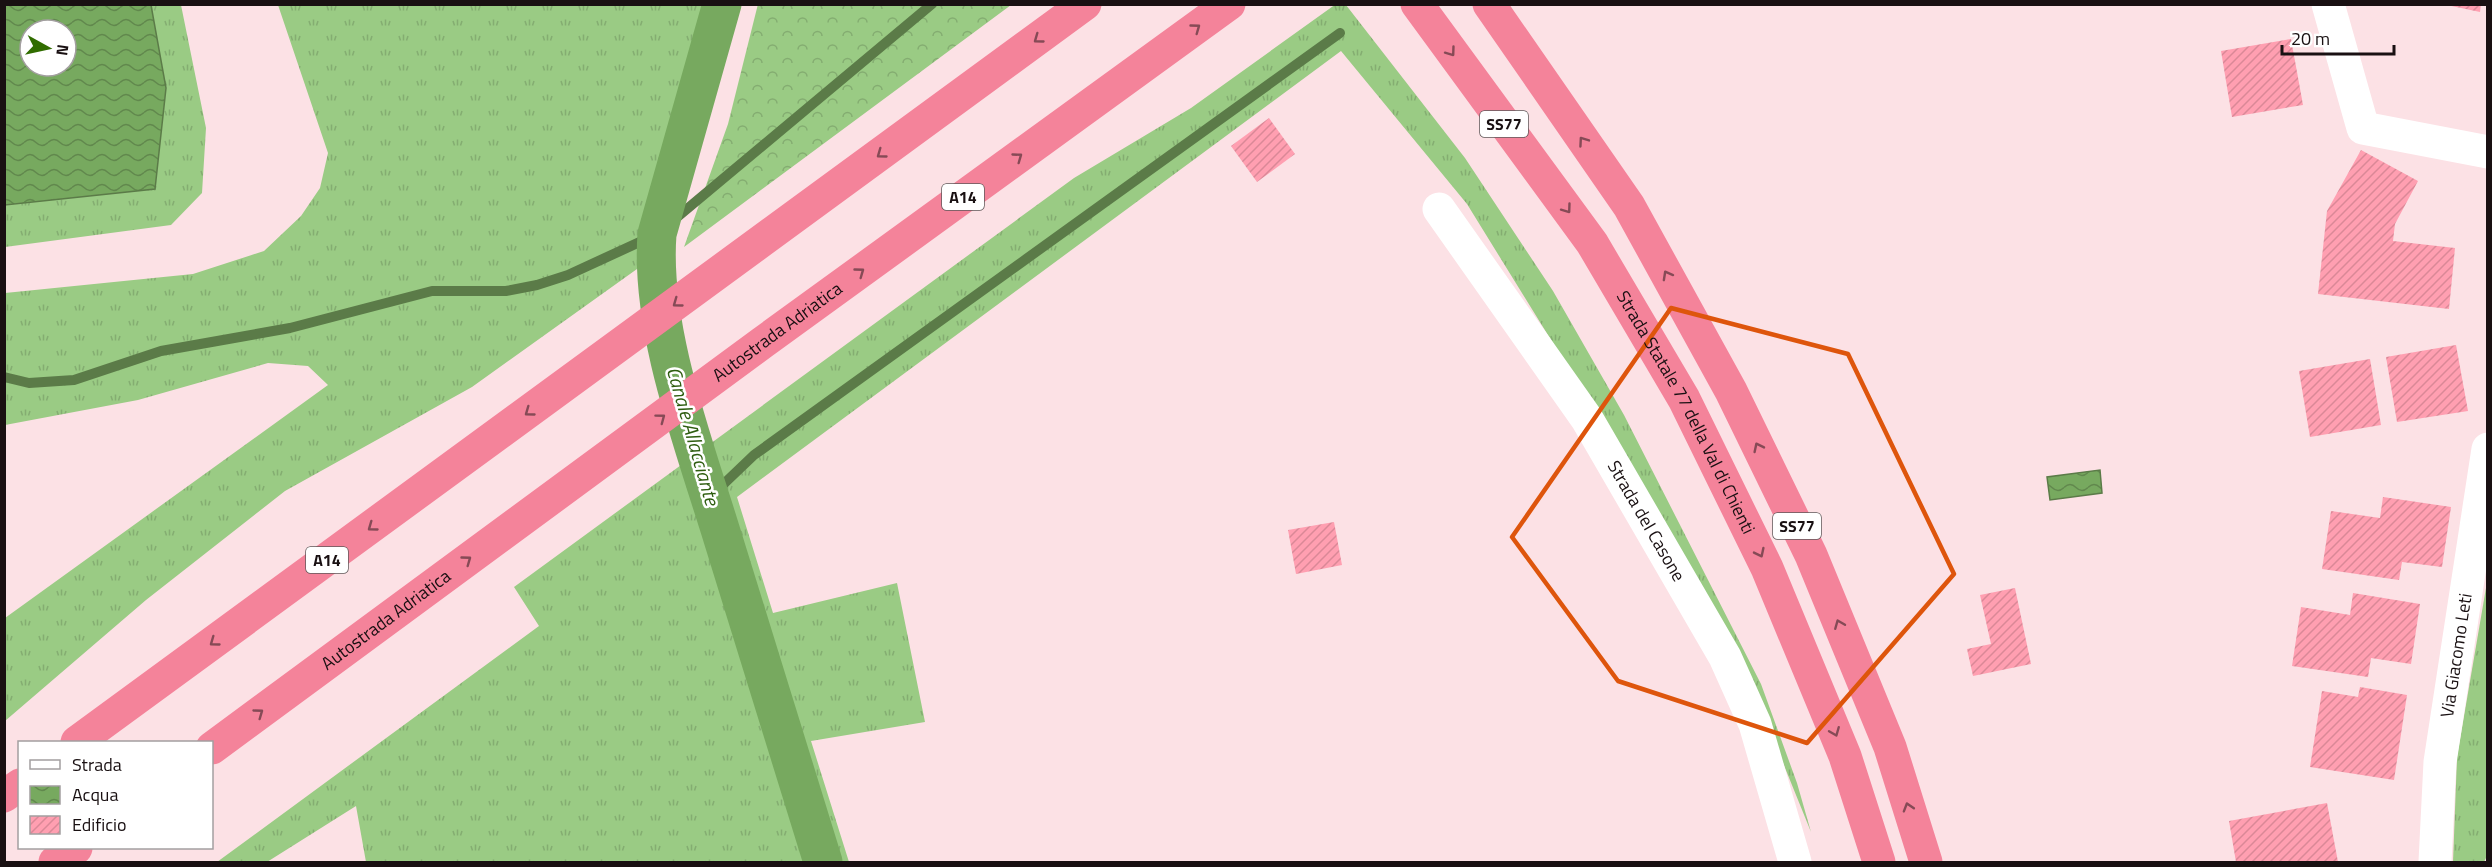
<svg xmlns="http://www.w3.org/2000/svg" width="2492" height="867" font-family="'Titillium Web',sans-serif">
<defs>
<pattern id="grass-tufts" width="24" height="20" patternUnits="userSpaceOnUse" patternTransform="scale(1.5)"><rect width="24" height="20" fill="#9acb84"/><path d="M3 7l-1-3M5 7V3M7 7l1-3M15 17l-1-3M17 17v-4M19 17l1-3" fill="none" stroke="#84ad71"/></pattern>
<pattern id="forest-crowns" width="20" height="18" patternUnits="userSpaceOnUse" patternTransform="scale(1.5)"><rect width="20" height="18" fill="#9acb84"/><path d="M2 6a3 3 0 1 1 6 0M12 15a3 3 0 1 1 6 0" fill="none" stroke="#84ad71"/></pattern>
<pattern id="water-waves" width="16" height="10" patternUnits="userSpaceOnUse" patternTransform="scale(1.5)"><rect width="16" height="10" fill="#77a95f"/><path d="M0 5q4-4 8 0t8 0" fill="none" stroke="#61884d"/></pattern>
<pattern id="building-hatch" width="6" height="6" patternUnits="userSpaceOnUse" patternTransform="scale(1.5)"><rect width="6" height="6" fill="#ff9fb1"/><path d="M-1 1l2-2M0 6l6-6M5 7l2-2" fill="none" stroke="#da8897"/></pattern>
</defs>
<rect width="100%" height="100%" fill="#fce1e5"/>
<g fill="url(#grass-tufts)">
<polygon points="1336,4 1346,5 1465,158 1553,291 1624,415 1761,684 1797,783 1811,832 1751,684 1656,510 1467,204 1341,51 737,497 773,613 897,583 925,722 811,741 849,862 366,862 356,806 267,862 217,862 539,626 514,587 1074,178 1191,108"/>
<polygon points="151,5 181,5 206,128 202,193 171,225 5,247 4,205 155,189 166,88"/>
<polygon points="278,5 706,5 639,232 644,264 472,387 285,491 146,600 5,721 5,618 328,385 308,366 268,363 138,400 5,425 5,293 193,274 264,251 301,216 320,188 328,153"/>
<polygon points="2487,582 2487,856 2484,862 2453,862 2457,757"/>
</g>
<polygon fill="url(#forest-crowns)" points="758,4 1011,4 1011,5 684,247 728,124"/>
<g fill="url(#water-waves)" stroke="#5b7b48" stroke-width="1.5" fill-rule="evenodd">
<path d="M4,5H151L166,88L155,189L5,205ZM30,30H66V66H30Z"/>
<polygon points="2100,470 2102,493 2050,500 2047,477"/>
</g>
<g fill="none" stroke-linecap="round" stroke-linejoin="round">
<g stroke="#5b7b48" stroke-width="10">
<polyline points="4,377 29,383 74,380 161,351 290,328 432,291 506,291 537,285 568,275 657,234 932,4"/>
<polyline points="710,497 754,455 1340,33"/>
</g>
<path stroke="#77a95f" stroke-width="39" d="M722,4L657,234C650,327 692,439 720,529C754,640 789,751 823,862"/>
</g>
<g fill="url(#building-hatch)">
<polygon points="2442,4 2481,4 2480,12"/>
<polygon points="2291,39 2303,105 2232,117 2221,51"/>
<polygon points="1269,118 1295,154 1257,182 1231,146"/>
<polygon points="2361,150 2418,181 2395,224 2393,241 2455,248 2449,309 2318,294 2327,211"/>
<polygon points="2456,345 2468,411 2397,422 2386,357"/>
<polygon points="2370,359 2381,425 2310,437 2299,371"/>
<polygon points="2383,497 2451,507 2442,567 2402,562 2399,580 2322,569 2331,511 2380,518"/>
<polygon points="1334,522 1342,565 1296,574 1288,530"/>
<polygon points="2015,588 2031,664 1973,676 1967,649 1991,644 1980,595"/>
<polygon points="2353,593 2420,604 2411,664 2371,658 2368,677 2292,666 2301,607 2350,615"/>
<polygon points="2360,687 2407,695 2394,780 2310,767 2322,691 2358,697"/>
<polygon points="2327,803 2338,862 2236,862 2229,821"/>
</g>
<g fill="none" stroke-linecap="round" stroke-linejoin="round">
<g stroke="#fff" stroke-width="33">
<polyline points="2328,4 2363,128 2488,152"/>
<path id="s1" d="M1439,209L1587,419L1725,657L1755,724L1795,862"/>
<path id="s2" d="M2435,862L2440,762L2488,449"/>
</g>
<g stroke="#f4839a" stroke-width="33">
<path id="s3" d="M1417,4L1592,243L1684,399L1767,568L1845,756L1879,862"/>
<polyline points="1489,4 1629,206 1731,391 1811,555 1890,747 1926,862"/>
<polyline points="77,742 1085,4"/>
<path id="s4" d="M212,748L762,343L1229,4"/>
<polyline points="4,796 20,785"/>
<polyline points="55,862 76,848"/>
</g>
</g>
<defs><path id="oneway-chevron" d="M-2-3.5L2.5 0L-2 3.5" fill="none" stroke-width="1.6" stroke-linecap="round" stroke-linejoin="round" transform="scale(1.5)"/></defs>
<g stroke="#864a56">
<use href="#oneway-chevron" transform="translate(1196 28) rotate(-36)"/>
<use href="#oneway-chevron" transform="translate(1038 39) rotate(144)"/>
<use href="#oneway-chevron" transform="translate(1451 52) rotate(54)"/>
<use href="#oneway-chevron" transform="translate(1583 141) rotate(-125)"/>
<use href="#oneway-chevron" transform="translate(881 154) rotate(144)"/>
<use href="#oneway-chevron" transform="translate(1018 157) rotate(-36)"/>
<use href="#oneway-chevron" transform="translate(1567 209) rotate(54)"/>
<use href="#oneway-chevron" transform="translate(860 272) rotate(-36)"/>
<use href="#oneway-chevron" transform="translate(1667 275) rotate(-119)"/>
<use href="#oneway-chevron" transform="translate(677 303) rotate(144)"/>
<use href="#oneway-chevron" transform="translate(529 412) rotate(144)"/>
<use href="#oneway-chevron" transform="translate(661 418) rotate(-37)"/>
<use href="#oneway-chevron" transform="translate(1758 447) rotate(-116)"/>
<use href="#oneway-chevron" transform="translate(372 527) rotate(144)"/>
<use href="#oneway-chevron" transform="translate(1760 553) rotate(64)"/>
<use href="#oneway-chevron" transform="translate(467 560) rotate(-36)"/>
<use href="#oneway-chevron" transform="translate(1839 624) rotate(-112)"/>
<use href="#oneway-chevron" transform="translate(214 642) rotate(144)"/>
<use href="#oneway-chevron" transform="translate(259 713) rotate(-36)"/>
<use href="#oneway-chevron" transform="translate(1835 732) rotate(68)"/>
<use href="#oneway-chevron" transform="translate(1908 807) rotate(-107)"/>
</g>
<path fill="none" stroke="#de550c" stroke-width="4.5" stroke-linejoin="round" d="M1671,308L1848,354L1954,574L1807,743L1618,681L1512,537Z"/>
<g text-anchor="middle" stroke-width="5" stroke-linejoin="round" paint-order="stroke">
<g fill="#fff" stroke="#5e5859" stroke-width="1.5">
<rect x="1480" y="111" width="48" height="26" rx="4.5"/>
<rect x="942" y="184" width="42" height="26" rx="4.5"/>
<rect x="1773" y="513" width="48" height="26" rx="4.5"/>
<rect x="306" y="547" width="42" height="26" rx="4.5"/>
</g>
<g font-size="16" font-weight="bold" fill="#191012">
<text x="1504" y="130">SS77</text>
<text x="963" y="203">A14</text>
<text x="1797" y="532">SS77</text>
<text x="327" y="566">A14</text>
</g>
<g font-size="18" fill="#191012" stroke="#fff">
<text dy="6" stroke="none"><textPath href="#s4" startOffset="702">Autostrada Adriatica</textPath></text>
<text dy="6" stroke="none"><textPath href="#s3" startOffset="490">Strada Statale 77 della Val di Chienti</textPath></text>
<text dy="6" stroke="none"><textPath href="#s1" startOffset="375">Strada del Casone</textPath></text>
<text dy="6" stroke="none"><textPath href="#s4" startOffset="216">Autostrada Adriatica</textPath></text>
<text dy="6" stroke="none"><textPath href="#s2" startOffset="208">Via Giacomo Leti</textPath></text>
</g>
<g font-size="20" font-style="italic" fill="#2e5d10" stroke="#fff">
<text transform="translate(693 436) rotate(74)" y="7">Canale Allacciante</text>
</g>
</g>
<rect width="2492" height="867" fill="none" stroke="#191012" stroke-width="12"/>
<rect x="18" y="741" width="195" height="108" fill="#ffffff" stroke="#a39fa0" stroke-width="1.5"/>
<rect x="30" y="760" width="30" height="9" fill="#ffffff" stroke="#a39fa0" stroke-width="1.5"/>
<text x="72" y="771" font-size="18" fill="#191012">Strada</text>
<rect x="30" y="786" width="30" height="18" fill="url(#water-waves)" stroke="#a39fa0" stroke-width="1.5"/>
<text x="72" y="801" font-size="18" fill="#191012">Acqua</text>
<rect x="30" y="816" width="30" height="18" fill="url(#building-hatch)" stroke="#a39fa0" stroke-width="1.5"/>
<text x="72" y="831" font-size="18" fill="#191012">Edificio</text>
<g transform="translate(48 48) rotate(98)"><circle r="28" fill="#ffffff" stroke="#a39fa0" stroke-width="1.5"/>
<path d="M0-4.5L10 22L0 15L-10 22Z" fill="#316d00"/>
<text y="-9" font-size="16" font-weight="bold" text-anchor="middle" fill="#191012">N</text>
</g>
<path d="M2282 45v9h112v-9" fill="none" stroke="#191012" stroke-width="3"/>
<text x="2291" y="45" font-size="18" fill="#191012" stroke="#ffffff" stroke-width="4.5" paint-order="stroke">20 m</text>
</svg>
